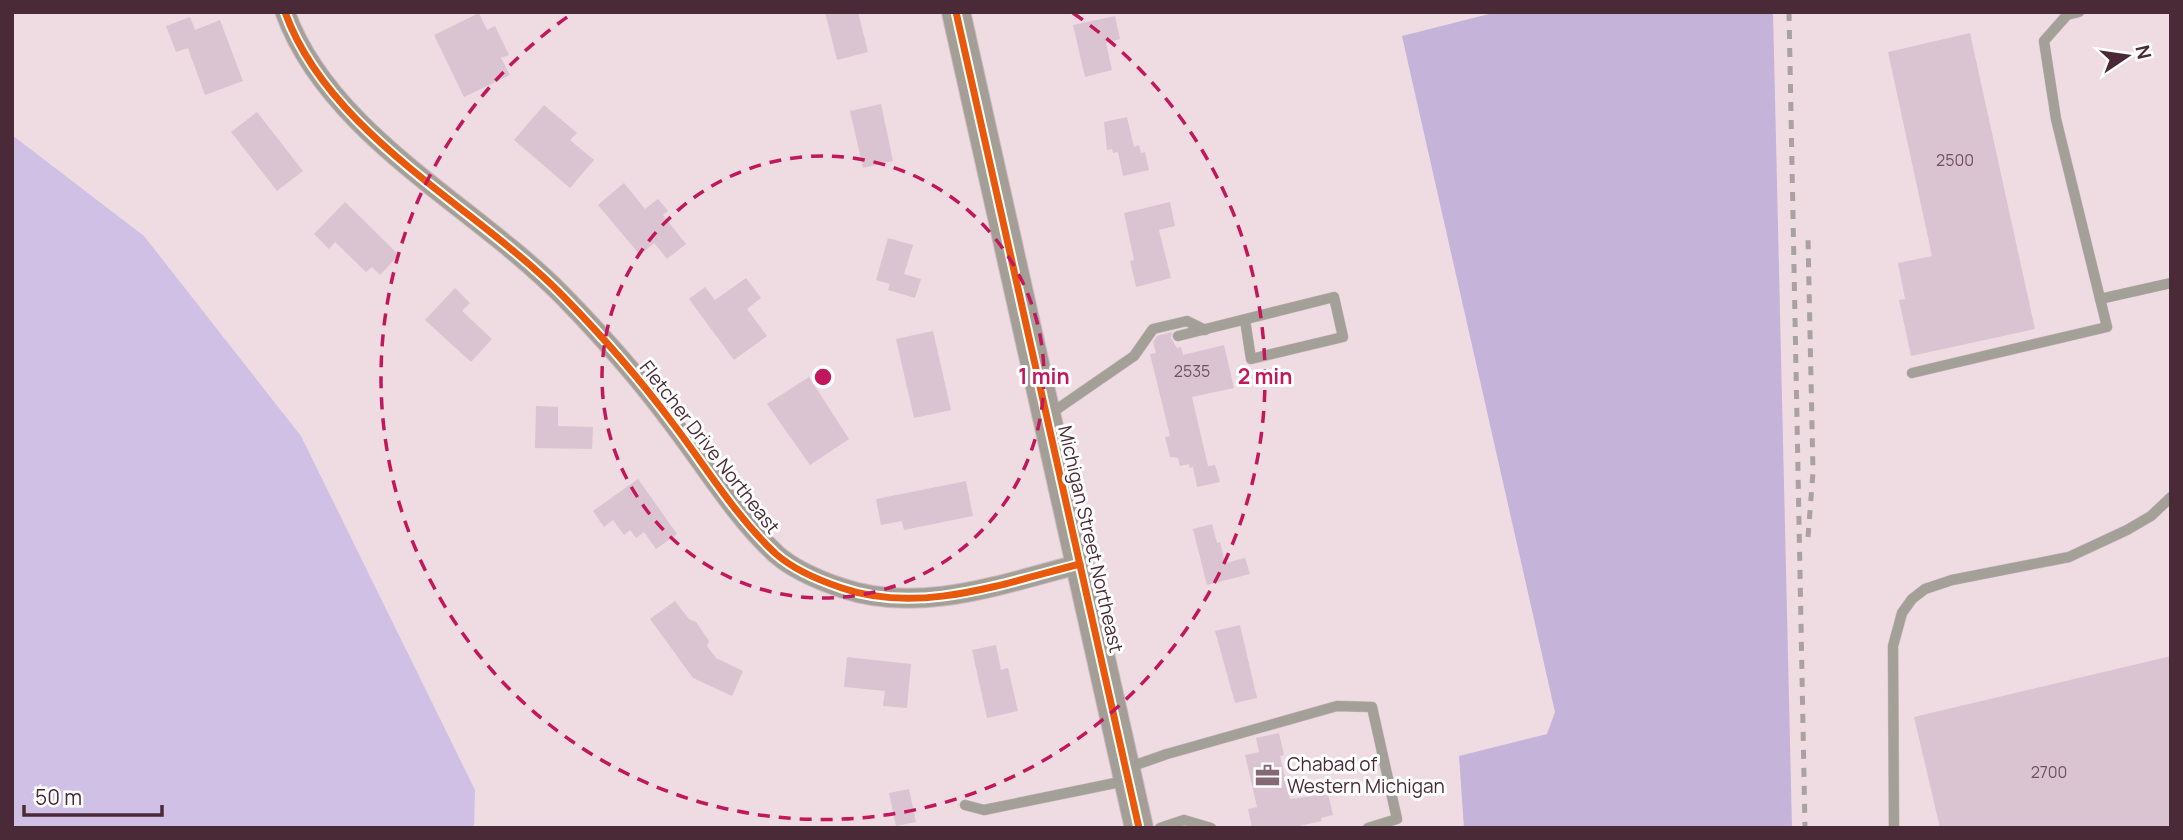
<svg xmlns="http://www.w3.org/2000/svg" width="2183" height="840" font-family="Manrope,sans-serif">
<rect width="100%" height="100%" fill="#efdbe2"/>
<polygon fill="#d0c0e5" points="12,135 144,236 301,436 475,790 474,828 12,828"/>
<polygon fill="#c5b3d9" points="1497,12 1773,12 1792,828 1464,828 1459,756 1547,734 1555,712 1402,36"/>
<g fill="#dbc4d2">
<polygon points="825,12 858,12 868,52 837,60"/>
<polygon points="479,13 487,30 495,26 509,55 501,58 510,75 464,97 434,35"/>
<polygon points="1115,16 1120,39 1106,43 1112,70 1085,77 1073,25"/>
<polygon points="190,17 195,30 220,20 243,81 205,95 188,48 176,52 166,26"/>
<polygon points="1970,33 2035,329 1911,356 1899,300 1905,299 1898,263 1932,256 1888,52"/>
<polygon points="881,104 893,161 863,168 850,111"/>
<polygon points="544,105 577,133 570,140 594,160 570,188 514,140"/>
<polygon points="257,112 303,171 277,191 231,132"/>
<polygon points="1127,117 1134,147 1139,145 1141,153 1145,152 1149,170 1123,176 1118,152 1113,153 1112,149 1107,150 1104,122"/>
<polygon points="624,183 645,209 658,199 668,211 663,215 686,244 667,259 654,243 640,255 598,205"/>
<polygon points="345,202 399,255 380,275 372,267 366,272 335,242 329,249 314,234"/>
<polygon points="1170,202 1175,226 1159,230 1171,278 1136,287 1130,261 1134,260 1124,213"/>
<polygon points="888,238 913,245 904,274 921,279 915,298 888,290 890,284 876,280"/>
<polygon points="746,278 761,298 747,309 767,336 734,360 689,299 705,287 715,300"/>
<polygon points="455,288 470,303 462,311 492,339 471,362 425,320"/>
<polygon points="933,331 951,410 914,418 896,339"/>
<polygon points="1172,332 1171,338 1177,348 1181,347 1183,355 1224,345 1234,388 1192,397 1208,466 1215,465 1220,482 1197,487 1193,467 1190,468 1189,464 1180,466 1178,458 1170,457 1165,437 1170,436 1150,354 1156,353 1153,342 1157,336"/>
<polygon points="809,377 849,439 810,465 767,404"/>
<polygon points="536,406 558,407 558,426 593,427 592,449 535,448"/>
<polygon points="638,479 677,534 656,549 644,532 636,538 630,530 624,535 613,520 604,527 593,511"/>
<polygon points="966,481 973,516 904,530 902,521 881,525 876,499"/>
<polygon points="1212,524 1217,543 1220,542 1225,563 1245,558 1250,574 1207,585 1193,529"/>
<polygon points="675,601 689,619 696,622 709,641 707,646 716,658 743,671 732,696 693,678 650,619"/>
<polygon points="1240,625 1257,698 1235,703 1215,631"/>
<polygon points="996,645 1001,670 1008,668 1018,711 987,718 972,650"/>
<polygon points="2171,656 2171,828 1940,828 1914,717"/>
<polygon points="847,657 911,664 907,708 883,706 885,691 844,687"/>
<polygon points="1279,733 1284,755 1280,756 1290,799 1328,794 1333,815 1321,818 1322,821 1290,828 1252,828 1248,809 1257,807 1245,755 1259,752 1256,738"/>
<polygon points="909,789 916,822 896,826 889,793"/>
</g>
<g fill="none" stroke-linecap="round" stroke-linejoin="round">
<defs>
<g id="lane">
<polyline points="2100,299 2171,283"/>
<polyline points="1178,336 1334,297 1343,337 1251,359 1245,320"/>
<polyline points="1912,373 2107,327 2056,119 2044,41 2067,15 2079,12"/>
<polyline points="1050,414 1134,356 1153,329 1187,321 1205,330"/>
<polyline points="1127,768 1167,754 1337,706 1372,707 1397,819 1368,828"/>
<polyline points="965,805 984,810 1125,781"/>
<polyline points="1160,828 1184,820 1211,828"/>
<polyline points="1894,828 1893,646 1902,613 1912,599 1925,589 1952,580 2069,557 2127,530 2151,516 2171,497"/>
</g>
<path id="street" d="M285,12C329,135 477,207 564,297C602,336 639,378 671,421C705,465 735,516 776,554C793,569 821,581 842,588C920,615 1004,583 1080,564"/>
<polyline id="secondary" points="956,12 1139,828"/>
</defs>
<use href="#lane" stroke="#cdb9c1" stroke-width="11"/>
<use href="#street" stroke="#cdb9c1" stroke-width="21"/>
<use href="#secondary" stroke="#cdb9c1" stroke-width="30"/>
<use href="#lane" stroke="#a2a097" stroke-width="10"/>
<use href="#street" stroke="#a2a097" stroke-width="19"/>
<use href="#secondary" stroke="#a39f96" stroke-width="28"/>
<g stroke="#aaa2a0" stroke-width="5" stroke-dasharray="9 9" stroke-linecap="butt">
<polyline points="1789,12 1805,828"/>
<polyline points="1808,537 1813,472 1808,239"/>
</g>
<defs>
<g id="cycleway">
<path d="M285,12C329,135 477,207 564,297C602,336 639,378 671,421C705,465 735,516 776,554C793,569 821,581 842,588C920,615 1004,583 1080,564"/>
<polyline points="956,12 1139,828"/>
</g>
</defs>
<use href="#cycleway" stroke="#fff" stroke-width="11"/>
<use href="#cycleway" stroke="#e8590c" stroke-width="7"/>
</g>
<g fill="none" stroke="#c2185b" stroke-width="3.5" stroke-dasharray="12 9">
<circle cx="823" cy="377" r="221"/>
<path d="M1073 13A442 442 0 1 1 573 13"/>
</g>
<defs>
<symbol id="office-bare" viewBox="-9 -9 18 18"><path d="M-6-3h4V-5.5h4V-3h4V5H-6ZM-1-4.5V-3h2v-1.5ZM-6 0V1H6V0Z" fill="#846873" stroke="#fff" stroke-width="2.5" paint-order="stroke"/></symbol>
</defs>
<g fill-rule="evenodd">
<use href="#office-bare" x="1250" y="758" width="35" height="35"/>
</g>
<g text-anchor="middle" stroke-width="6" stroke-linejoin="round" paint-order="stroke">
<g font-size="16" fill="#70525f">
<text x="1955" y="166">2500</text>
<text x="1192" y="377">2535</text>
<text x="2049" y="778">2700</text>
</g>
<g font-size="19" fill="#4b2a37" stroke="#fff">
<text transform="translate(710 447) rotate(52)" y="7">Fletcher Drive Northeast</text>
<text transform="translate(1091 539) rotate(77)" y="7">Michigan Street Northeast</text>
</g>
<g font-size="19" fill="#4b2a37" stroke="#fff" text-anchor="start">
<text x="1287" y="771">Chabad of<tspan x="1287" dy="22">Western Michigan</tspan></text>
</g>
</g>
<circle cx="823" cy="377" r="10" fill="#c2185b" stroke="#fff" stroke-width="3.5"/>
<g font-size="21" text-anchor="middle" font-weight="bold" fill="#c2185b" stroke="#fff" stroke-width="6" stroke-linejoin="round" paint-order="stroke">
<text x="1044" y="384">1 min</text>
<text x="1265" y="384">2 min</text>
</g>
<rect width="2183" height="840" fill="none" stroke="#4b2a37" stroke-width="28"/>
<g transform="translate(2127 56) rotate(77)" stroke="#ffffff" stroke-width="5" paint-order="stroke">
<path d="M0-5L12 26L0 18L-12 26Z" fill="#4b2a37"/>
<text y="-10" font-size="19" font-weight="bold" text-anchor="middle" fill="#4b2a37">N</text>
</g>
<path d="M24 805v10h138v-10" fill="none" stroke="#4b2a37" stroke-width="3.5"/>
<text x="35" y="805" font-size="21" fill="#4b2a37" stroke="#ffffff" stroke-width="5" paint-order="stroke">50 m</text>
</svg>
